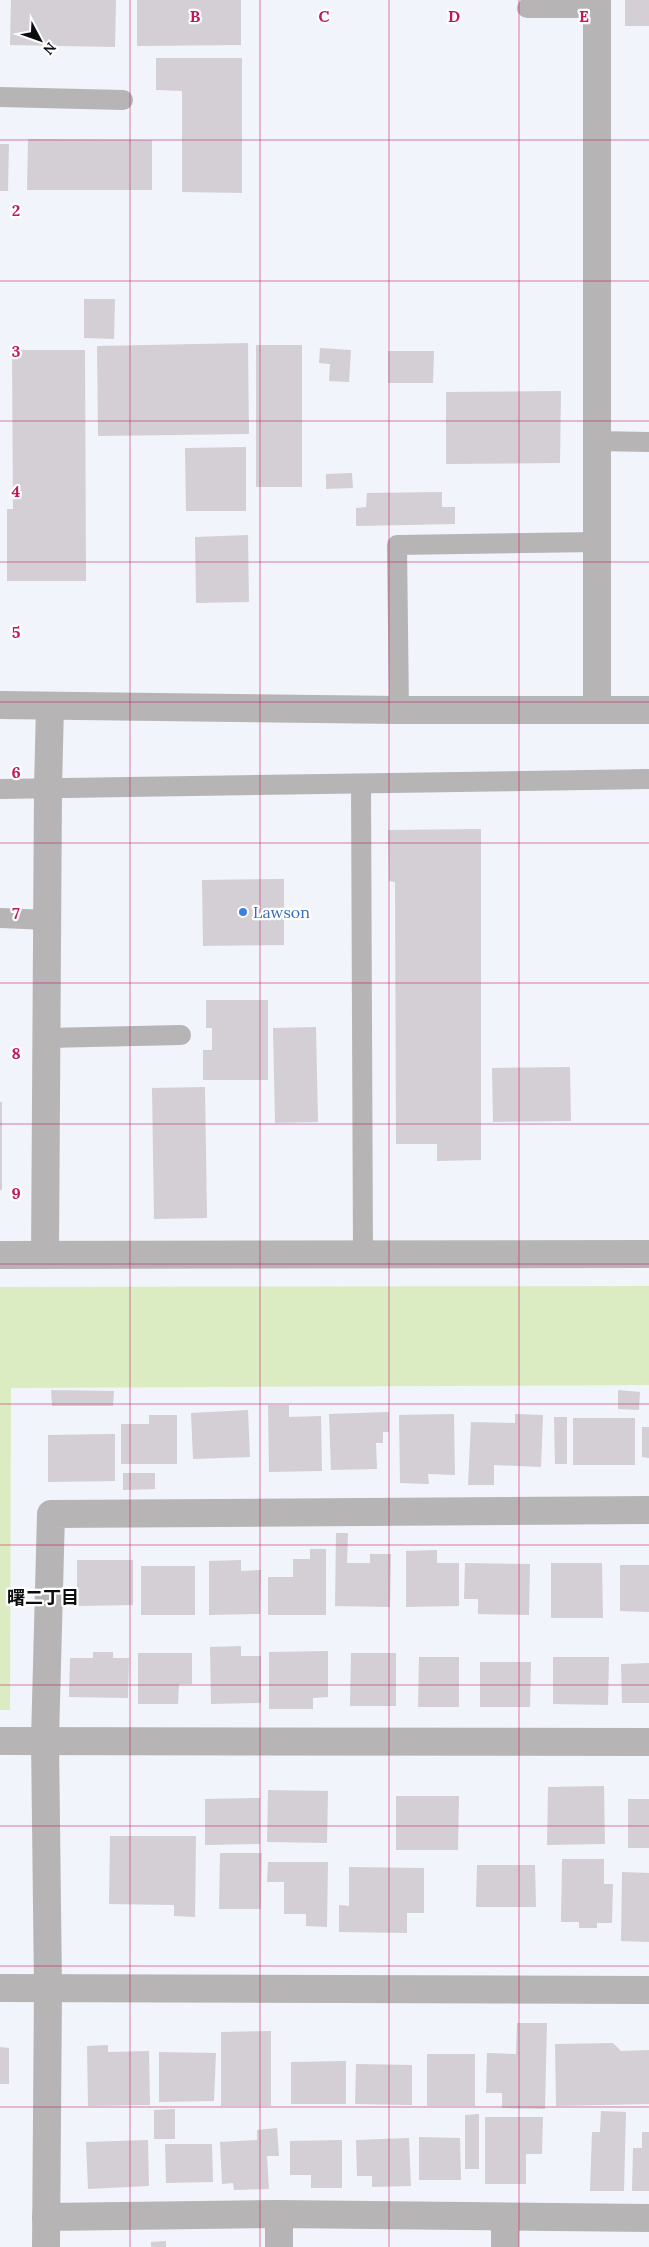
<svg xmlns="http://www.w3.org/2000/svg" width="649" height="2247" font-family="Lora,'Noto Sans JP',serif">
<rect width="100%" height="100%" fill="#f1f4fa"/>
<polygon fill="#dbecc2" points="649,1286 649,1385 11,1388 10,1710 0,1710 0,1287"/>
<g fill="#d3cfd4">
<polygon points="11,0 116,0 115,47 10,45"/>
<polygon points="137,0 241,0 241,45 137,46"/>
<rect x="625" y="0" width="24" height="26"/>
<polygon points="156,58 242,58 242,193 182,192 182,91 156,90"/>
<polygon points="28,139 152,140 152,190 27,190"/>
<polygon points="0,144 9,144 8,191 0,191"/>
<polygon points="84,299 115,299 114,339 84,338"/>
<polygon points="248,343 249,434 98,436 97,346"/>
<rect x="256" y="345" width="46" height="142"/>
<polygon points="320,348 351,350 349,382 329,381 330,364 319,363"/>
<polygon points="12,350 85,350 86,581 7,581 7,509 13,509"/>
<polygon points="388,351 434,351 433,383 388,383"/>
<polygon points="561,391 560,463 446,464 446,392"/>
<polygon points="246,447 246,511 186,511 185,448"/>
<polygon points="352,473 353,488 326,489 326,474"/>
<polygon points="442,492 442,507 455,507 455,524 356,526 356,508 366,507 367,493"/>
<polygon points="248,535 249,602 196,603 195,537"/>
<polygon points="481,829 481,1160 437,1161 437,1144 396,1144 395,882 389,881 388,830"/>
<polygon points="284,879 284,945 203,946 202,880"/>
<polygon points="206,1000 268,1000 268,1080 203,1080 203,1050 212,1050 212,1028 206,1028"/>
<polygon points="316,1027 318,1122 275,1123 273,1028"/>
<polygon points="570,1067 571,1121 493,1122 492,1068"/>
<polygon points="205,1087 207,1218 154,1219 152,1088"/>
<polygon points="0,1102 2,1102 2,1189 0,1191"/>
<polygon points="51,1390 114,1391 113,1406 52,1406"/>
<polygon points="618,1390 640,1392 639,1410 618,1409"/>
<polygon points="268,1405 289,1405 289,1417 321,1416 322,1471 269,1472"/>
<polygon points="248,1410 250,1457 193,1459 191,1413"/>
<polygon points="389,1412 389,1432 383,1432 383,1443 376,1443 377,1469 331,1470 329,1414"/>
<polygon points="454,1414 455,1475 428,1474 429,1484 400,1483 399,1415"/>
<polygon points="515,1414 543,1415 541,1467 494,1465 494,1485 468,1485 471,1422 515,1423"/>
<polygon points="149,1415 177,1415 177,1464 121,1464 121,1424 149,1424"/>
<polygon points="554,1417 567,1417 567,1464 555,1464"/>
<rect x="573" y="1418" width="62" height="47"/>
<polygon points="642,1427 649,1427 649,1458 642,1457"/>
<polygon points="115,1434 115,1481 48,1482 48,1435"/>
<polygon points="123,1473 155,1473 155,1489 123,1490"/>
<polygon points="336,1533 348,1533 347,1563 370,1563 370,1554 391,1554 390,1607 335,1606"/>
<polygon points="310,1549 326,1549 326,1615 268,1615 268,1577 293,1577 293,1559 310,1559"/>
<polygon points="437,1550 437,1563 459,1563 459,1606 406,1607 406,1551"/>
<polygon points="77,1560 133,1560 133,1605 77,1606"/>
<polygon points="241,1560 241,1571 261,1570 260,1614 209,1615 209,1561"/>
<polygon points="465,1563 530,1564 529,1615 478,1614 478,1599 464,1599"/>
<polygon points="551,1563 602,1563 603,1618 551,1618"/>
<polygon points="620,1565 649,1565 649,1612 620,1611"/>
<rect x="141" y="1566" width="54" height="49"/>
<polygon points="241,1646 241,1656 261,1656 261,1703 211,1704 210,1647"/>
<polygon points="328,1651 328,1697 313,1698 313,1709 269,1709 269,1652"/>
<polygon points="93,1652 113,1652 113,1658 129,1658 128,1698 69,1697 70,1658 93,1658"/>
<polygon points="138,1653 192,1653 192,1684 179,1684 178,1704 138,1704"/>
<polygon points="351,1653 396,1653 396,1706 350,1706"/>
<polygon points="419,1657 459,1657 459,1707 418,1707"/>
<polygon points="553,1657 609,1657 608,1705 553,1704"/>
<polygon points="480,1662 531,1662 530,1707 480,1707"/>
<polygon points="649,1663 649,1703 622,1703 621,1664"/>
<polygon points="604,1786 605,1844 547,1845 548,1787"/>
<polygon points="268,1790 328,1791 327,1843 267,1842"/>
<polygon points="396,1796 459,1796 458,1850 396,1850"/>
<polygon points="260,1798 260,1844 205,1845 205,1799"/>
<rect x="628" y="1799" width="21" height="49"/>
<polygon points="110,1836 196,1836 195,1917 174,1916 174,1905 109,1904"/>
<polygon points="220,1853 262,1853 261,1909 219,1909"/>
<polygon points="562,1859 604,1859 604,1884 613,1884 612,1923 597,1923 597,1928 579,1928 579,1922 561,1922"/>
<polygon points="268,1862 328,1862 327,1927 306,1926 306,1914 284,1914 284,1882 267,1882"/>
<polygon points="477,1865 535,1865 536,1907 476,1907"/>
<polygon points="349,1867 424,1868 424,1913 407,1913 407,1933 339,1932 339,1905 349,1906"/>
<polygon points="622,1872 649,1873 649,1942 621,1941"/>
<polygon points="517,2023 547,2023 545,2109 502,2108 502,2093 486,2093 487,2053 516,2054"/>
<polygon points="271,2031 271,2106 221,2106 221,2032"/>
<polygon points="613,2043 621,2051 649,2050 649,2104 556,2106 555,2044"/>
<polygon points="108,2045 108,2052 149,2051 150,2105 88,2106 87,2046"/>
<polygon points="0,2047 9,2048 9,2084 0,2084"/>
<polygon points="159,2052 216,2053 214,2101 159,2102"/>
<rect x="427" y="2054" width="48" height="52"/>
<polygon points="346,2061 346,2104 291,2104 291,2062"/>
<polygon points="356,2064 412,2065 412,2105 355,2104"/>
<polygon points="175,2109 175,2139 154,2139 154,2110"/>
<polygon points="601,2111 626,2112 624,2191 590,2191 592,2132 600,2132"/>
<polygon points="479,2114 479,2169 465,2169 465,2115"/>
<polygon points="485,2117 543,2117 542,2154 526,2154 526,2184 485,2184"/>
<polygon points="277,2128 279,2156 267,2156 269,2189 234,2190 233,2183 222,2184 220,2142 257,2140 257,2130"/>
<polygon points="642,2132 649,2132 649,2191 632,2191 633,2148 642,2148"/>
<polygon points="419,2137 460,2138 461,2180 419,2180"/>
<polygon points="409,2138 411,2186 372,2187 372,2176 357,2176 356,2140"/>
<polygon points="148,2140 149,2186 88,2189 86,2142"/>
<polygon points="342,2140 342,2188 311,2188 311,2175 290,2175 290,2141"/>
<polygon points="165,2144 212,2144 213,2182 166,2183"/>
<polygon points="166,2241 166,2247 151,2247 151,2242"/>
</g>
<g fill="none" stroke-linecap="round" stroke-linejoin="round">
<g stroke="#b7b4b5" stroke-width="20">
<polyline points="527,8 597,8"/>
<polyline points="0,97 123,100"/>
<polyline points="597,441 649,442"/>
<polyline points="399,710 397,545 597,542"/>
<polyline points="361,784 363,1254"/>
<polyline points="0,789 649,779"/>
<polyline points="0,918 47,920"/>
<polyline points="46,1038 181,1035"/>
</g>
<g stroke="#b7b4b5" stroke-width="28">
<polyline points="597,0 597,710"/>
<polyline points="0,1255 649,1254"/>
<polyline points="45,1255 48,788 50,706"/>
<polyline points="0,1741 649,1742"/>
<polyline points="0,1988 649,1990"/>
<polyline points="279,2214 279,2247"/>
<polyline points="46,2217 279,2214 649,2218"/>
<polyline points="46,2247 48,1988 45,1740 51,1514 649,1510"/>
<polyline points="505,2247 505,2217"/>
</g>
<polyline stroke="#b7b4b5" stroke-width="28" points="0,705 399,710 649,710"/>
</g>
<path fill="none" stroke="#c2185b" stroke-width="1" stroke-opacity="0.55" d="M130,0V2247M260,0V2247M389,0V2247M519,0V2247M0,140H649M0,281H649M0,421H649M0,562H649M0,702H649M0,843H649M0,983H649M0,1124H649M0,1264H649M0,1404H649M0,1545H649M0,1685H649M0,1826H649M0,1966H649M0,2107H649"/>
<circle fill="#3f7fe0" stroke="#fff" stroke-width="2" cx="243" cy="912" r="5"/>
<g text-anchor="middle" stroke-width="4.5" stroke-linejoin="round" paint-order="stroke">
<g font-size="16" fill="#366cbe" stroke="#fff" text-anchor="start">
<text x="253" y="918">Lawson</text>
</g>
<g font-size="18" font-weight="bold" fill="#0c0d0e" stroke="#fff">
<text x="43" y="1604">曙二丁目</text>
</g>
</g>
<g font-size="16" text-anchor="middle" font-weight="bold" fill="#c2185b" stroke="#fff" stroke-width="4.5" stroke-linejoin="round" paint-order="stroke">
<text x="195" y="22">B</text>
<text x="324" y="22">C</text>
<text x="454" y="22">D</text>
<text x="584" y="22">E</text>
<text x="16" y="216">2</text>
<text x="16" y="357">3</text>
<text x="16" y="497">4</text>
<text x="16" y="638">5</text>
<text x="16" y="778">6</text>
<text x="16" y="919">7</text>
<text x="16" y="1059">8</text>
<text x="16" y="1199">9</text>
</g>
<g transform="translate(40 40) rotate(131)" stroke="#ffffff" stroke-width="4" paint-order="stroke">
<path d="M0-4L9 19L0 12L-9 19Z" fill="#0c0d0e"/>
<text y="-8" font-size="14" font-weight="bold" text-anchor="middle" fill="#0c0d0e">N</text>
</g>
</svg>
